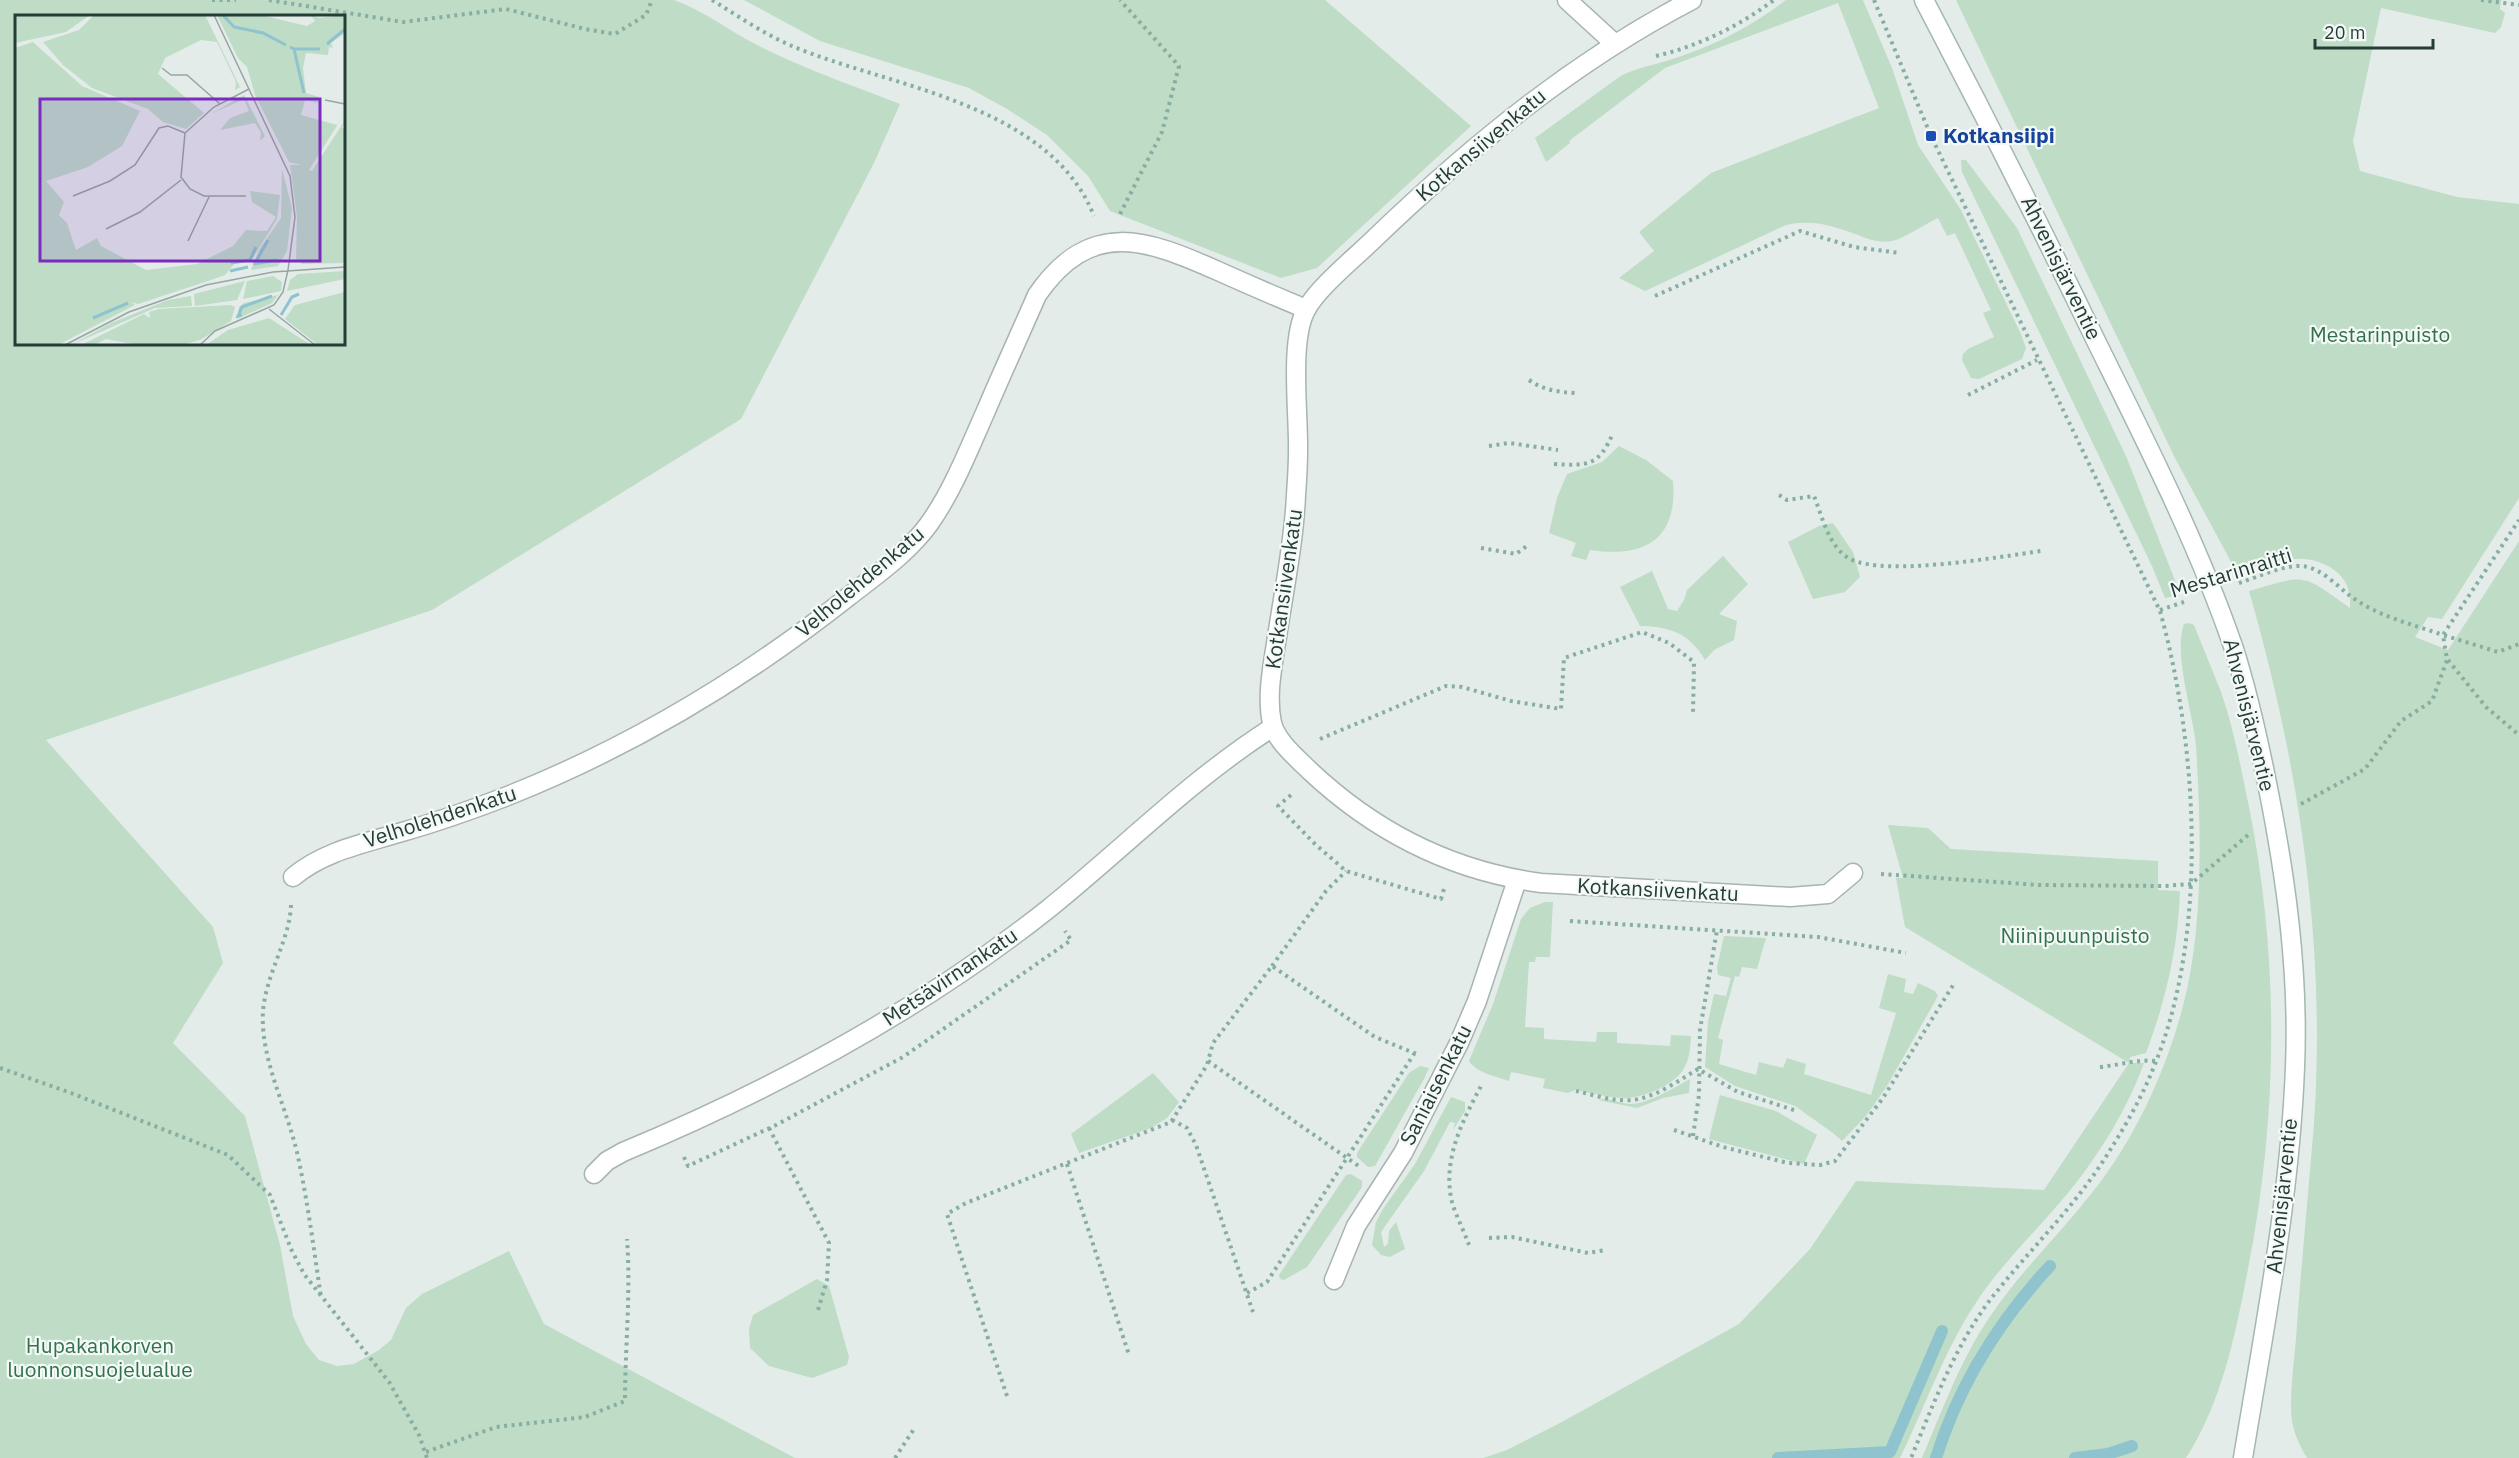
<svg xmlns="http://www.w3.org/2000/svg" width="2519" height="1458" font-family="'IBM Plex Sans',sans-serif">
<rect width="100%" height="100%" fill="#e4ece9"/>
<g fill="#bedcc6" fill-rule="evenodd">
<path d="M0,0H674C703,10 728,30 755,44C801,68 851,85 900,104L874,163L741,419L432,610L46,740L213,927L223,963L173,1043L245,1116L280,1245L293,1316L306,1344L319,1360L337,1366L354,1364L379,1350L391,1340L406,1308L422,1294L509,1251L544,1324L795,1458H0ZM344,16V344H16V16Z"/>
<polygon points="744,0 1325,0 1471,126 1317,268 1281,278 1110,211 1088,176 1047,135 1007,109 969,88 820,41"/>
<path d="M1786,0H1863L1892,68L1918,145L1961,210L2021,334L2026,348L2022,359L1979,379L1971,378L1962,360L1963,354L1968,349L1994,337L1983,313L1991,310L1955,233L1947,236L1938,218C1925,224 1905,238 1892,241C1874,244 1863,236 1847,231C1826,224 1808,220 1786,225L1645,291L1619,278L1654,251L1639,232L1711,173L1879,108L1838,3L1665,68L1569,141L1570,143L1546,162L1535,138L1622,75C1642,66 1664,63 1684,55C1720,43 1756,23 1786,0Z"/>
<path d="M1956,0H2501L2500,9L2505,13L2501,27L2495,33L2381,8L2353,141L2360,171L2457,197L2519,204V498L2442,619L2428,617L2415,637L2448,650L2519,541V1458H2307C2300,1447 2294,1433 2292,1421C2289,1401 2294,1360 2296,1339C2300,1279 2306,1219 2311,1159C2330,967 2302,775 2249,591C2307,574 2301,573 2350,608C2351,596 2349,584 2339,574C2310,547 2271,562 2236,571L2175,458Z"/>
<polygon points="1961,160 1966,160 2017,228 2126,456 2178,588 2174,596 2165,598 2152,566 1962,172"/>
<path d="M1619,446L1646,460L1673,481C1678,541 1643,558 1590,550L1586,560L1571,556L1576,543L1549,533L1557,498L1567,474L1602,462Z"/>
<polygon points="1833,523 1853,552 1860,577 1845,592 1813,599 1788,542 1819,526"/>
<path d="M1723,556L1748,584L1719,614L1737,621L1734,640L1714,650L1705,660C1690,634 1670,626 1640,626L1620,587L1652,571L1668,609L1677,611L1684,600L1687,590Z"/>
<path d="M2189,623L2194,625C2203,647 2212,670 2221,692C2234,729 2241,769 2249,807C2280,962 2278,1119 2247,1274C2235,1337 2221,1404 2186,1458H1922C1942,1411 1960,1361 1989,1318C2019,1273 2058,1236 2091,1194C2134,1141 2166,1071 2183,1006C2204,927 2201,827 2196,746C2193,713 2173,653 2184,624Z"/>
<path d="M1888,825L1928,828L1951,849L2158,861V890L2180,891C2178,948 2166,1000 2146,1053L2130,1057L2129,1063H2144C2127,1110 2099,1155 2068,1193C2039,1228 2005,1260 1979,1298C1945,1348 1926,1405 1900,1458H1483L1507,1450L1560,1423L1739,1324L1810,1249L1856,1181L2044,1190L2129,1063L1905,927L1896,878H1903Z"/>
<path d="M1545,902H1553L1550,957H1536L1535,962H1529L1525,1027L1544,1028V1039L1596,1042L1597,1032H1617V1043L1670,1046L1671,1035L1691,1036C1690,1048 1690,1058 1684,1068C1675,1085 1645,1097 1627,1098C1610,1098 1592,1093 1575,1090L1568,1093L1543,1088L1545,1079L1511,1072L1509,1081C1495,1076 1477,1073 1469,1061L1493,1004L1521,919L1530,908Z"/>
<polygon points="1724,936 1766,938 1757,969 1742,967 1739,977 1735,976 1718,1038 1723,1040 1719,1064 1756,1075 1759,1062 1783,1068 1787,1058 1806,1064 1804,1074 1871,1095 1896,1013 1879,1008 1888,974 1906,979 1904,992 1913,994 1918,983 1935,991 1938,996 1887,1086 1866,1116 1842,1141 1833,1133 1795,1106 1735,1086 1705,1067 1708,1022 1714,994 1726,996 1731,978 1718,975 1717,967"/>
<polygon points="1420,1066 1429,1068 1425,1077 1375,1166 1368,1167 1357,1157 1357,1153 1409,1073"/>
<polygon points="1153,1073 1179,1102 1167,1118 1151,1128 1079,1153 1071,1134"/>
<path d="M1690,1079L1689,1093L1663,1098L1637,1108L1598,1100C1609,1097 1620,1104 1631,1104C1647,1104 1676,1087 1690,1079Z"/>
<polygon points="1720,1095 1776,1111 1817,1135 1804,1164 1709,1139"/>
<polygon points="1451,1097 1465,1102 1465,1111 1453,1130 1455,1123 1450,1122 1424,1171 1381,1232 1384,1247 1388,1244 1389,1231 1396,1222 1405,1249 1390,1257 1381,1255 1372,1245 1376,1222 1383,1209 1415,1164"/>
<polygon points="1351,1174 1362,1181 1362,1187 1307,1267 1284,1280 1280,1279 1279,1275 1346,1175"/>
<polygon points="817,1279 829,1286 849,1357 847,1365 812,1378 769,1366 750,1348 749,1329 753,1315"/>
</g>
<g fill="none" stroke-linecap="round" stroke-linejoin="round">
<g stroke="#8fc4ce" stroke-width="12">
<polyline points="1778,1458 1890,1452 1942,1331"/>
<path d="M1936,1458C1959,1384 1998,1322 2050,1266"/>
<polyline points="2075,1458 2108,1454 2132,1446"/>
</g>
<defs>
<polyline id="lane" points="1567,0 1615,44"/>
<g id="street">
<path d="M1692,0C1573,62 1471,146 1375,238C1357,256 1317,288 1306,310C1289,341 1299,415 1298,452C1298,466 1297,481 1296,495C1294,542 1284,590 1277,637C1273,664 1266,695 1272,723C1276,741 1298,759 1310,771C1375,832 1452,871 1541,883L1790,897L1828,894L1853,873"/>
<path d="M293,877C324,851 363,844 402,832C437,822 471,810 505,797C629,748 744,679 848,597C876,575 908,553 929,524C953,490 968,451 985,413C1002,373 1020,334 1037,295C1090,218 1146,239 1218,271C1247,284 1277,297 1306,309"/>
<path d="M594,1174L607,1161L623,1152C774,1089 919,1011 1047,910C1123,849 1191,779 1273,727"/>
<polyline points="1334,1280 1356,1226 1403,1153 1459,1043 1477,1001 1517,880"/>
</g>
<path id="secondary" d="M1924,0C1984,114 2042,229 2098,345C2147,444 2198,544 2234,649C2248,693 2258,738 2267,783C2286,877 2299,972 2295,1067C2290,1199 2264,1329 2243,1458"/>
</defs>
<use href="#lane" stroke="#a7b4b0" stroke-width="21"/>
<use href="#street" stroke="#a7b4b0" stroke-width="21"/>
<use href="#secondary" stroke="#a3b8b0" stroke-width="21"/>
<g stroke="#86aea2" stroke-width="4" stroke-dasharray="3 4.5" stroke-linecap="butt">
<polyline points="212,0 236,0"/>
<polyline points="269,0 403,22 506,9 585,29 615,34 646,15 652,0"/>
<path d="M712,0C738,16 764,34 792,46C889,87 1049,103 1094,216"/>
<path d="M1874,0L1931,136L2160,611C2198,747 2209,936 2153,1069C2141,1099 2124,1128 2107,1155C2074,1208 2028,1251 1990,1300C1955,1346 1933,1405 1911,1458"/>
<polyline points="2481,0 2519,5"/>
<path d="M1656,56C1699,46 1739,26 1774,0"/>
<polyline points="1120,214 1162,132 1179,66 1120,0"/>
<polyline points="1655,296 1800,231 1854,247 1900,253"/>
<path d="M1529,380C1543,390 1558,392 1575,393"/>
<polyline points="1968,395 2037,360"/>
<polyline points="1489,446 1509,443 1558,450"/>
<path d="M1554,464C1588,466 1599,466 1613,433"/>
<path d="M1779,495L1787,500L1814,496C1822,516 1829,548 1850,559C1886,577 1998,557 2041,551"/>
<polyline points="1481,548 1516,554 1528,545"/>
<path d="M2239,583C2258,577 2282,565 2302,566C2321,568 2335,584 2349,595C2376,616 2412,624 2443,635L2519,520"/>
<polyline points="2160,610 2184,602"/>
<polyline points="2448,660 2486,707 2519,735"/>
<polyline points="1320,739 1446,686 1462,687 1511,701 1561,709 1564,658 1642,632 1669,643 1694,662 1693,714"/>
<polyline points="1291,795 1278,806 1315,844 1346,871 1441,899 1444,889"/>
<polyline points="2301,804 2365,769 2401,721 2432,701 2447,660 2443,635 2498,652 2519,644"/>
<polyline points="1881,874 2039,885 2164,886 2191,884 2248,835"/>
<path d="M291,905C290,939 266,974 263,1011C260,1061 288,1109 298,1157C308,1203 314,1251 321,1297"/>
<polyline points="1570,921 1818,937 1906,953"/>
<polyline points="1272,966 1326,891 1346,871"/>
<polyline points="1208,1061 1360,1167"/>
<path d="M2100,1067C2120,1065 2137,1059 2156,1061"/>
<polyline points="0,1068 71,1093 228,1155 270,1195 291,1249 304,1274 389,1382 419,1435 427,1458"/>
<path d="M1576,1091C1594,1095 1614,1102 1633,1100C1656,1097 1678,1081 1698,1069L1738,1092L1794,1110"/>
<polyline points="1172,1120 1187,1128 1196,1145 1253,1312"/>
<polyline points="769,1128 829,1243 827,1280 818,1310"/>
<polyline points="1674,1130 1723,1147 1788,1163 1820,1165 1835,1161 1883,1098 1955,982"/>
<polyline points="1693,1136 1699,1095 1700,1030 1717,930"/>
<polyline points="684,1157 688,1166 776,1125 903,1057 1071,940 1065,931"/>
<polyline points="1067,1164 1129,1355"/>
<polyline points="1489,1238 1512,1237 1588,1253 1605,1250"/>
<path d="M1469,1245C1464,1231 1456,1216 1452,1202C1442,1160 1462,1122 1481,1086"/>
<polyline points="1247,1293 1267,1282 1414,1054"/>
<polyline points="1007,1396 947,1214 966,1203 1171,1122 1207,1065 1213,1043 1272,966 1375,1037 1419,1055"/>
<path d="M426,1452L496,1427L585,1417L625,1401C625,1347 631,1293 627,1239"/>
<polyline points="895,1458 914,1429"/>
</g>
<use href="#lane" stroke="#fff" stroke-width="18"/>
<use href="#street" stroke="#fff" stroke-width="18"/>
<use href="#secondary" stroke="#fff" stroke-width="18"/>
</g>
<rect fill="#1a4fb4" stroke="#f4f9f7" stroke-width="2" x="1925" y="130" width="12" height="12" rx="3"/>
<g text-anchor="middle" stroke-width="4.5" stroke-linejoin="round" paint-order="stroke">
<g font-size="21" font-weight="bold" fill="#164399" stroke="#f4f9f7" text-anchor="start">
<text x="1943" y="143">Kotkansiipi</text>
</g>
<g font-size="21" fill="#243d37" stroke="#f4f9f7">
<text transform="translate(1481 145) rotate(-40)" y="7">Kotkansiivenkatu</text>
<text transform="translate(2061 268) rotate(64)" y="7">Ahvenisjärventie</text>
<text transform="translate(2231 573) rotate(-17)" y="7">Mestarinraitti</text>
<text transform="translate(860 582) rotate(-40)" y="7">Velholehdenkatu</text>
<text transform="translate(1284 589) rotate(-82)" y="7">Kotkansiivenkatu</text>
<text transform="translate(2249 715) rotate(76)" y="7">Ahvenisjärventie</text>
<text transform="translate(440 817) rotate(-18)" y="7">Velholehdenkatu</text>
<text transform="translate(1658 890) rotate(3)" y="7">Kotkansiivenkatu</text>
<text transform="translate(950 977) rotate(-34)" y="7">Metsävirnankatu</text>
<text transform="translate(1436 1085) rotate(-63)" y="7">Saniaisenkatu</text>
<text transform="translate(2282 1196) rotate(-84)" y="7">Ahvenisjärventie</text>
</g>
<g font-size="21" fill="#31724a" stroke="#f4f9f7">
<text x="2380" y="342">Mestarinpuisto</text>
<text x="2075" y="943">Niinipuunpuisto</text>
<text x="100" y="1353">Hupakankorven<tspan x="100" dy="24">luonnonsuojelualue</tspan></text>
</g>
</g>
<g transform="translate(15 15)">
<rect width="330" height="330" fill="#e4ece9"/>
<path d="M0,0H75L51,17L0,28ZM79,0H190L225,72L220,75L221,67L202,27L186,25L150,43L143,59L189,98L171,114L148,107L133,94L77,73L48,50L28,27L64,15ZM202,0L250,1L292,11L300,6L296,0L304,3L330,0V18L316,28L318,33L314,32L313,40L291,38L288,53L291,78L304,82L302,88L290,85L286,100L322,110L330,98L294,155L297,156L330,105L327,113L330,114V248L287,249L281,245L282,202L275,150H286L274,147L240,80L232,52L223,43ZM18,27L67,71L125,96L107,131L73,152L31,166L49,187L44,200L52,208L61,235L82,223L86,231L131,255L182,249L218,231L231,215L252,216L261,202L237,187L235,176L265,180L262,204L236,246L219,249L210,260L193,266L123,289L116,287L120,290L43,330H0V33ZM229,80L250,121L245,126L246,118L240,108L205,115L215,103L234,96L229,84L196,99ZM267,154L277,193L272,236L263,251L236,255L244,235L266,203ZM330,256V264L272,276L275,265L283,259ZM258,261L267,267L266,276L228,284L232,266ZM230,266L222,285L180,291L179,279ZM330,277V330H303L270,304L280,290ZM263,280L257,288L222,304L224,292L229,288ZM176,281L177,291L140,293L56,330L96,308L153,285ZM216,290L220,292L216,306L185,325L167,330H123L91,324L79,330H66L129,299L135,303L134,297L144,294ZM254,303L296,330H191L213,315Z" fill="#bedcc6"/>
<path fill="none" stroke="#8fc4ce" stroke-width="3" d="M208,0L219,12L248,18L271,30M312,29L330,14M275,32L279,34L289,78M279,34H305M216,248L235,245L241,232M239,249L262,245M239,250L253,225M215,256L233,252M227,300L223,301L227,292L257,281M266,300L277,282L284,279M78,303L113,288"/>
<path fill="none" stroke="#97a6a2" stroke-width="1.5" d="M199,0L275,161L280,202L273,255M147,53L156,60H172L205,89M310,85L330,89M58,181L95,166L120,150L144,113L153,111L170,118M231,181H189L175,174L166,162L170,118L199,92L234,74M91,214L125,197L166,165M173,226L194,182M254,294L300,330M50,330L114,297L191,270L258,257L330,252M185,330L200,316L259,290L268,277L273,255"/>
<path fill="#7b2cbf" fill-opacity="0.15" stroke="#7b2cbf" stroke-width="3" d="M25,84H305V246H25Z"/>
<rect width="330" height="330" fill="none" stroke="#243d37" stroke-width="3"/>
</g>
<path d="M2315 39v9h118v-9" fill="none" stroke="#243d37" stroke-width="3"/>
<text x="2324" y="39" font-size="18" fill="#243d37" stroke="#f4f9f7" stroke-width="4.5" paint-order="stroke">20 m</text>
</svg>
